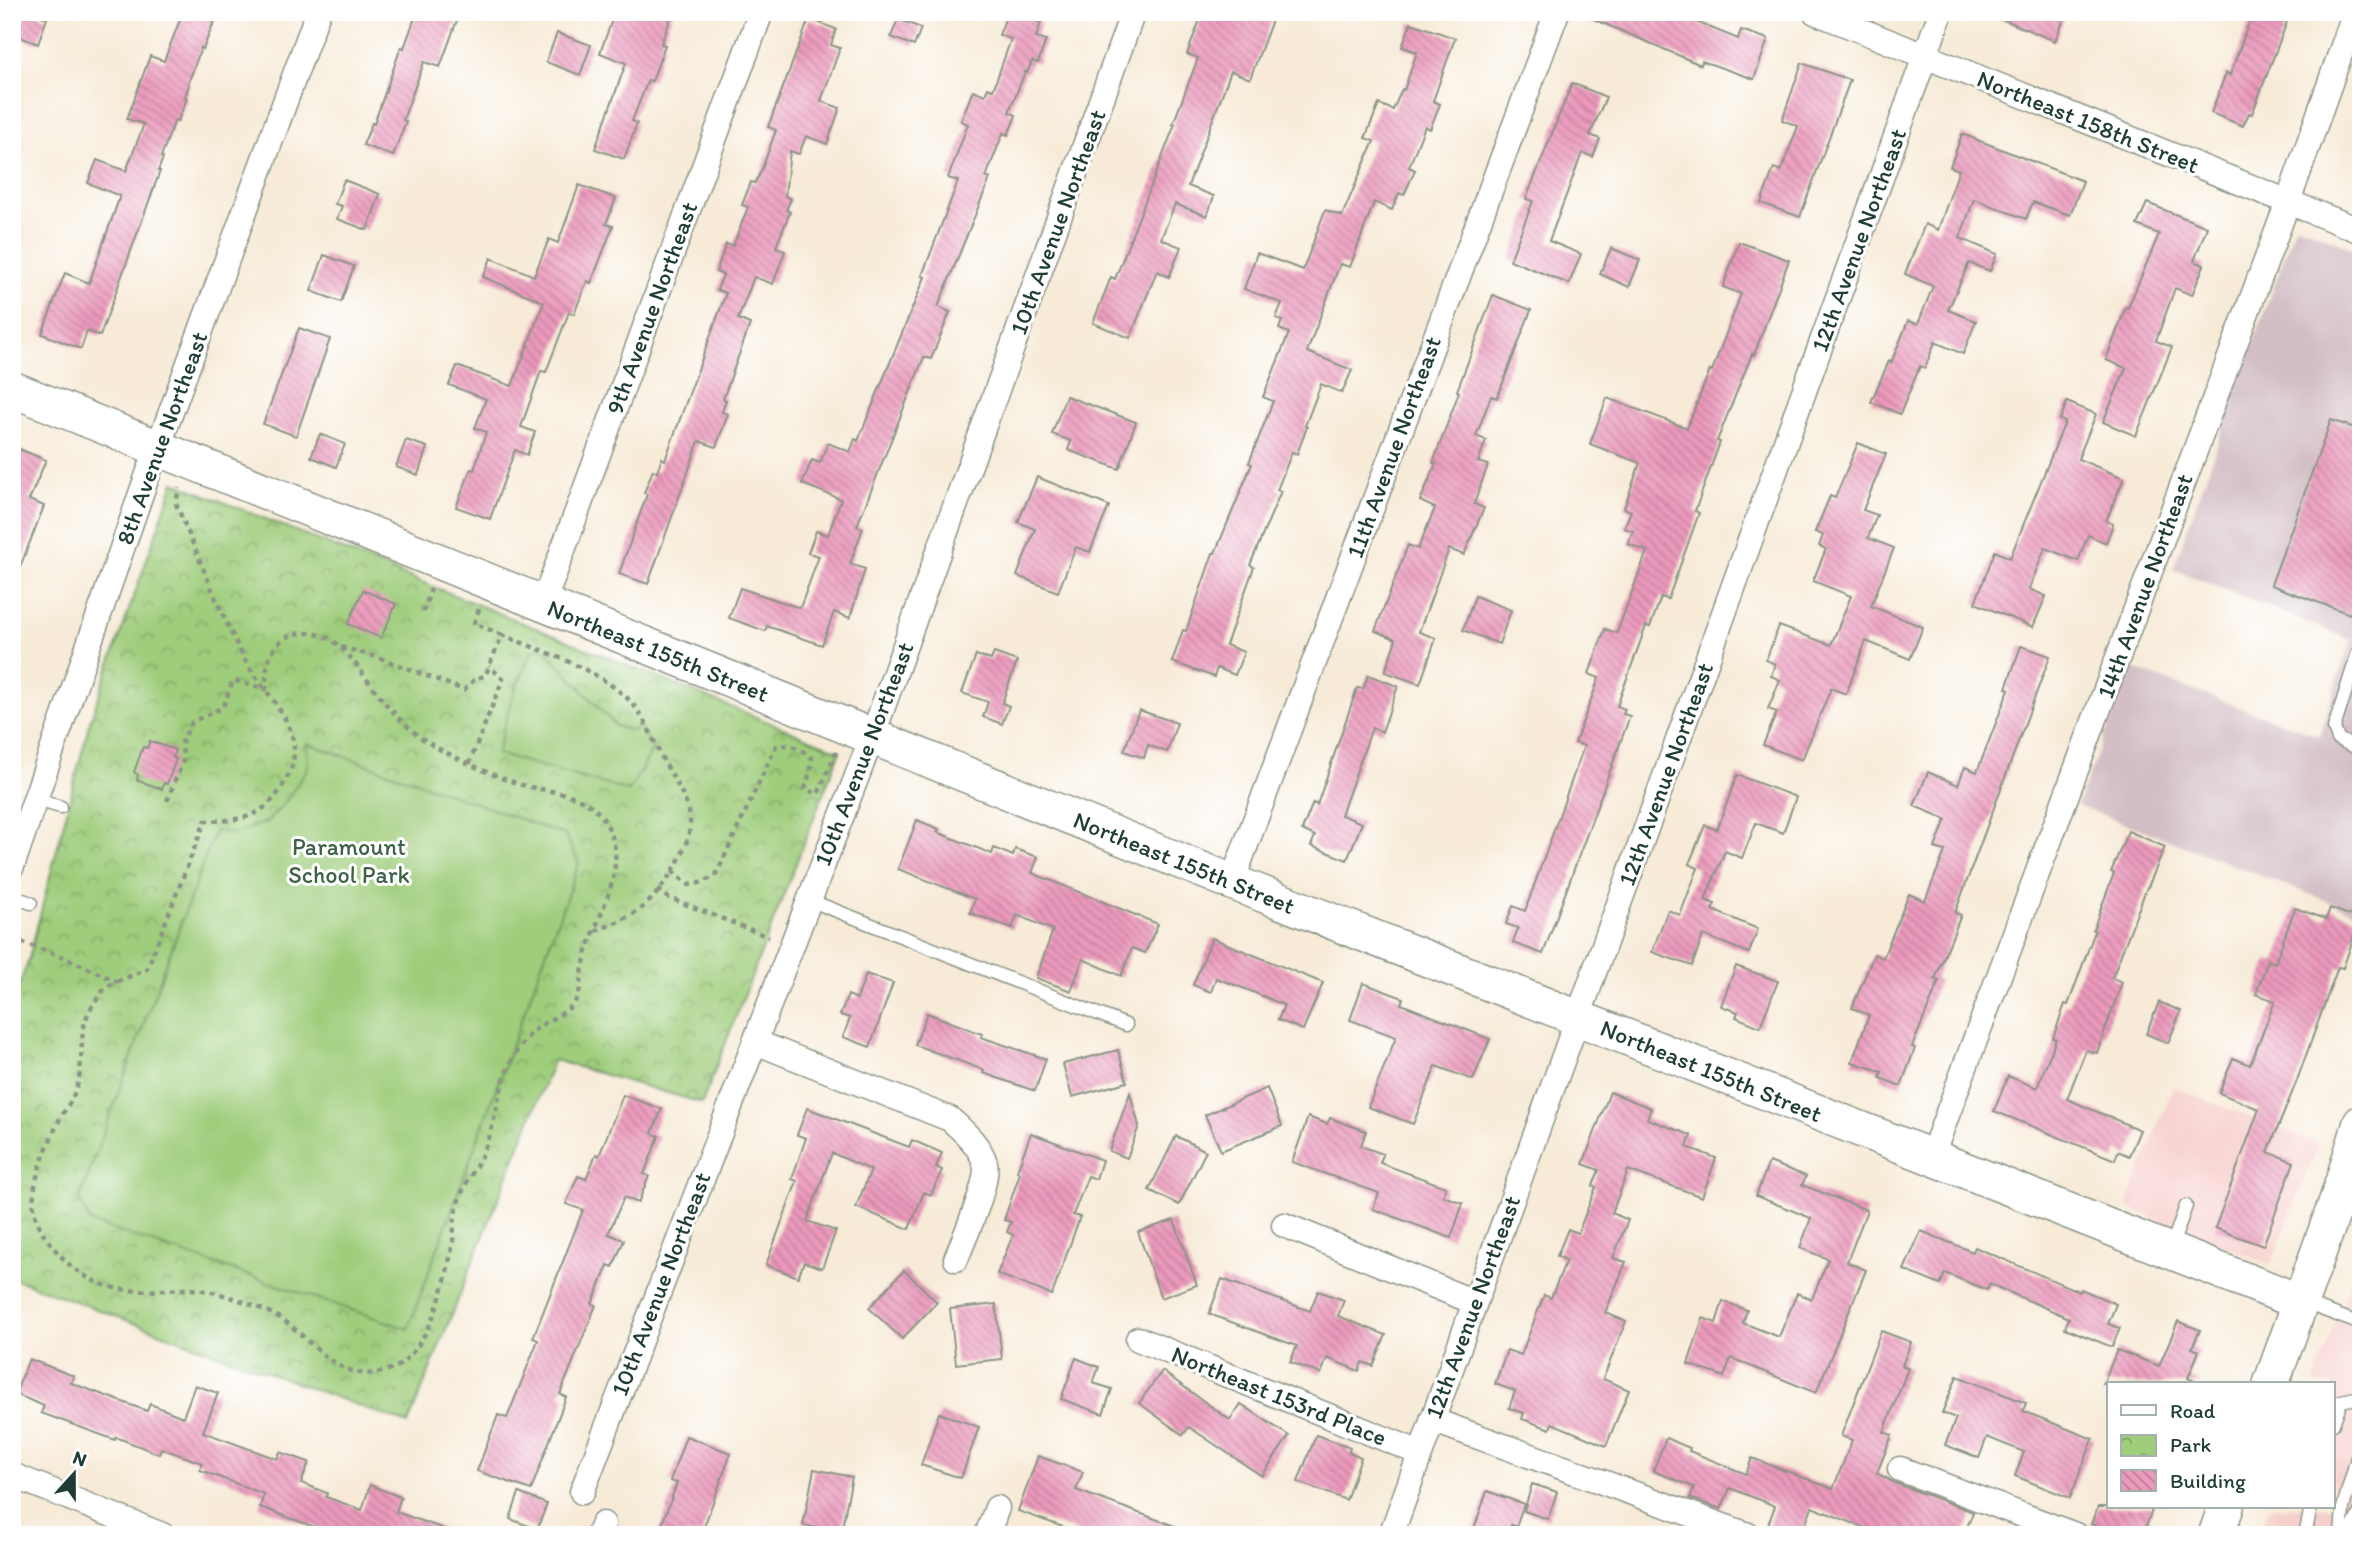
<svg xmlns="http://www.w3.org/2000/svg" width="2373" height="1547" font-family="Itim,sans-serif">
<defs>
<pattern id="park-crowns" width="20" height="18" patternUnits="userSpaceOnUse" patternTransform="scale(1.75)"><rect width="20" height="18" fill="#9fcd7b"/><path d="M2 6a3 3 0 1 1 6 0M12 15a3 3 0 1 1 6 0" fill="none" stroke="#81a866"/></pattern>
<pattern id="building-back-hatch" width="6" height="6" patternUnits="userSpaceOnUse" patternTransform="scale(1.75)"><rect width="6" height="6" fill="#ec99bc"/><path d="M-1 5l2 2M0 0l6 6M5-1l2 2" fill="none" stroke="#bf7e9a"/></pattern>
</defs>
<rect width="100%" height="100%" fill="#fff"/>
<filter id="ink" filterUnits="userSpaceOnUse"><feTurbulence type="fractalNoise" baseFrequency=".0143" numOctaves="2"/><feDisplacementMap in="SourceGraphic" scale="14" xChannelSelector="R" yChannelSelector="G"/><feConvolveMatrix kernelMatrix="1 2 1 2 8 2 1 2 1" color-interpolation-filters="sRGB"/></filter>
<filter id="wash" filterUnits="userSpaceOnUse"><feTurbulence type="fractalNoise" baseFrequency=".00686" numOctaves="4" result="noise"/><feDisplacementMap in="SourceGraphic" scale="28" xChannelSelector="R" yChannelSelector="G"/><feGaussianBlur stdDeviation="1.57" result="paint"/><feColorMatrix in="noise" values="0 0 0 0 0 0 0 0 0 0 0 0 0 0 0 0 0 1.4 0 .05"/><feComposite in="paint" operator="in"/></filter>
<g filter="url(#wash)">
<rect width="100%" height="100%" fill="#f7ebd8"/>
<g fill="#f7d0ce">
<polygon points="2173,1087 2318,1144 2271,1265 2126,1207"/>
<polygon points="2361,1252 2361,1535 2259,1535 2269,1507 2333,1507 2333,1384 2313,1384"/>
</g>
<polygon fill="#d2bec4" points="2296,224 2361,252 2361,914 2077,805 2132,668 2319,736 2351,640 2173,569"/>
<polygon fill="url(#park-crowns)" stroke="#5f8558" stroke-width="2" points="174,482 840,751 702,1103 554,1060 408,1424 12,1278 12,1003 28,962 90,721"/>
<g fill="#9fcd7b" stroke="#5f8558" stroke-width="2">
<polygon points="533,649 544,649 616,726 633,731 639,726 653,749 629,791 497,754 512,697"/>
<polygon points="307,743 565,835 579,863 408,1329 90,1222 79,1200 215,831 234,834 267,822 287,800 308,767"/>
</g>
<g id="blocks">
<g fill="url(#building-back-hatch)">
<polygon points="19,12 31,12 47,18 38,44 12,34"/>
<polygon points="183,12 218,12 203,49 201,48 188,84 189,85 185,97 187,98 178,121 175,120 161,157 163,158 158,171 160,171 100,336 87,331 81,349 42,334 65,273 89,283 120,196 88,183 97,160 126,171 144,124 127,119 150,56 164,61"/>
<polygon points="417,12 460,12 440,67 424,62 403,120 406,121 393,156 363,145 372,123 374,124 401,47 404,48"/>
<polygon points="615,12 673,12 661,44 665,45 652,81 648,80 632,121 637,123 624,159 595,149 626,63 600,53"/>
<polygon points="1008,12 1041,23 1036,37 1046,40 1038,63 1032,61 1027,73 1025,72 1009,112 1016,115 1008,135 1003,133 986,177 990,178 938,307 950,312 931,359 924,357 857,526 863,528 850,564 865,569 850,618 834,612 822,645 767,626 765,631 729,618 740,588 800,608 819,556 808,553 816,531 828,535 841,499 802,484 812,460 820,463 828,443 850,452 855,439 858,441 925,277 922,276 958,181 948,178 968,124 961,121 973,90 985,95 988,88 993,90 1011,39 999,35"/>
<polygon points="1203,12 1275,12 1250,79 1231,71 1188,186 1214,196 1207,216 1175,204 1161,239 1181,247 1169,277 1157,271 1130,338 1093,323 1111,277 1115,279 1175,124 1173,124 1198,58 1187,54"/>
<polygon points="1577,12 1672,12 1738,39 1741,30 1768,39 1754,79 1702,61 1701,65"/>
<polygon points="1985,12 2067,12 2055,41"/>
<polygon points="2253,12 2269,12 2288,19 2252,114 2249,113 2243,126 2211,113 2226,73 2230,75"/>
<polygon points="809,19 836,29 831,45 840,48 821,101 840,108 827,144 806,136 799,154 790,151 785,196 791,199 786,210 790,212 776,247 785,251 773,284 754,277 738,319 750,324 723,399 726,400 722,412 728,414 716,447 699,441 648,584 619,574 647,494 644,493 653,470 657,472 662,458 665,460 726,293 717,290 723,275 716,272 726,244 733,246 748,207 742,205 751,182 755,183 762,169 776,130 768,127"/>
<polygon points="898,19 921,28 914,46 891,37"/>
<polygon points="1411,23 1455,38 1433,101 1440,104 1430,129 1425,126 1409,167 1415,170 1404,195 1399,193 1392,210 1374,202 1350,267 1340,264 1307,352 1352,370 1342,393 1321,384 1305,426 1307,427 1297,454 1292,452 1277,490 1281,491 1250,565 1254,567 1226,645 1244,652 1235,675 1217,668 1214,677 1172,662 1183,630 1186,631 1213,553 1215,553 1252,464 1249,463 1273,401 1263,397 1289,333 1279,329 1282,321 1276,318 1282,303 1244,289 1257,253 1303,270 1325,210 1342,216 1374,141 1365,138 1379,104 1393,110 1402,89 1404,90 1417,52 1402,47"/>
<polygon points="557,33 591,45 580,75 546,62"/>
<polygon points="1802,63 1850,80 1800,217 1761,203 1774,168 1781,171 1798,126 1782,120"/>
<polygon points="1572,83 1606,97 1590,135 1600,139 1593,157 1582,153 1549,241 1581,254 1569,284 1510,260 1533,201 1526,199"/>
<polygon points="1962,134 2083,181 2070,215 2033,202 2026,219 1974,199 1960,238 1997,254 1990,271 1969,263 1948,310 1976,321 1963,354 1935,342 1925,368 1920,366 1900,414 1871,402 1889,361 1891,363 1908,321 1918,324 1933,286 1905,274 1925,224 1938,230 1959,170 1950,167"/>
<polygon points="344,180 380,194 367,230 337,219 342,206 335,204"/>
<polygon points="579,185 616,198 606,224 613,226 591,283 587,281 574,314 569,312 546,372 541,371 521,427 535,432 527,455 515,450 490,519 456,507 471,469 474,470 486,432 475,428 486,399 449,385 457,366 512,386 544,302 483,277 491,258 534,276 549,239 558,243"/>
<polygon points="2147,203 2207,227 2194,261 2204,265 2192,295 2175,288 2156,341 2172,347 2136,436 2103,422 2126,368 2106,360 2126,307 2128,308 2159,234 2137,225"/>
<polygon points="1739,242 1789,260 1754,355 1752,354 1717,441 1720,442 1695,511 1699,513 1668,599 1661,597 1650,627 1646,626 1617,706 1625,709 1623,714 1630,716 1543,954 1513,943 1518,928 1506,924 1513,906 1525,911 1584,746 1575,743 1599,678 1589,674 1605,629 1617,633 1647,551 1628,544 1633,531 1624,528 1631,511 1624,508 1640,463 1590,444 1607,398 1687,428 1710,370 1712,371 1741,294 1723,287"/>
<polygon points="1611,248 1640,260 1629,287 1600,274"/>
<polygon points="324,255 354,266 341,302 311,291"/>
<polygon points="1493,295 1531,310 1497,398 1491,396 1476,436 1486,440 1478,462 1488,465 1474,504 1484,508 1464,555 1449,549 1419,632 1436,638 1420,684 1385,672 1396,639 1375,631 1408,545 1418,549 1435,508 1420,501 1436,464 1433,463 1459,392 1457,391"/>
<polygon points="299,328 330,339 296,436 263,424"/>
<polygon points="1066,396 1136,422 1119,469 1068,450 1071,441 1052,434"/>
<polygon points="2067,402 2096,414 2078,459 2124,478 2106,521 2113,524 2106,543 2088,535 2078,561 2045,548 2029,589 2046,596 2033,627 1975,603 1995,551 2010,558 2065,422 2060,420"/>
<polygon points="2331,420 2361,430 2361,584 2350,614 2271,585"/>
<polygon points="320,434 345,444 336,467 311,457"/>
<polygon points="406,440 427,447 418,475 396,467"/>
<polygon points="1858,443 1886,454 1863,510 1877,515 1868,538 1894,548 1871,606 1923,627 1910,659 1866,641 1846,694 1831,688 1802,760 1763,745 1777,712 1768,709 1780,680 1771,676 1775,664 1766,660 1779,626 1831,645 1851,596 1813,581 1826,549 1819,546 1823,535 1815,532 1830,496 1835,498"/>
<polygon points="12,446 46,460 29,500 44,506 13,585"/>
<polygon points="1037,477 1109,506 1090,552 1076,547 1058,592 1017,576 1035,529 1018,522"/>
<polygon points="363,590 396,604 381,638 348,624"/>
<polygon points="1475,596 1511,610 1499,644 1463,630"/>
<polygon points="2021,646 2050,656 1955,913 1961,915 1935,979 1939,981 1912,1047 1915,1048 1901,1086 1880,1078 1882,1072 1852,1062 1869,1015 1852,1008 1874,954 1883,958 1909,894 1925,901 1945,851 1935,848 1946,819 1914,806 1928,772 1958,785 1965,767 1977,772 2009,689 2006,688"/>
<polygon points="994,653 1017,661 1002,703 1009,706 1002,724 983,717 988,702 962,693 976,655 991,660"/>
<polygon points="1368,675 1398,686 1382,732 1372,728 1341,815 1362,823 1347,860 1311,846 1315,836 1302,830 1313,803 1317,805 1357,688 1363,689"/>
<polygon points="1139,710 1177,723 1167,752 1148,745 1144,758 1124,751"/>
<polygon points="150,741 175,750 173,758 176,759 167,784 164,783 162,789 137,780 138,775 134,772 143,747 147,748"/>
<polygon points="1737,775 1796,797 1783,833 1756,823 1742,858 1725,851 1705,900 1715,904 1712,910 1758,929 1749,953 1703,935 1692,966 1652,952 1668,910 1680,915 1698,868 1689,864 1705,825 1717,830"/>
<polygon points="917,820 939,829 937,832 992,854 994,848 1013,856 1015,849 1038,857 1032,873 1158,924 1145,953 1132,948 1121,976 1083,959 1071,991 1036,978 1053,930 1017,915 1012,928 970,913 975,899 898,869"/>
<polygon points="2128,831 2165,847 2148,887 2147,887 2112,978 2122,982 2097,1053 2086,1050 2067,1099 2140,1130 2129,1156 2118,1151 2115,1160 1994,1111 2008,1076 2037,1088 2056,1039 2053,1038 2065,1004 2068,1005 2095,931 2093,930 2114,873 2111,872"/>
<polygon points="2295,908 2326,919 2330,908 2360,919 2343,968 2338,967 2296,1083 2268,1152 2294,1162 2263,1246 2215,1228 2259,1109 2219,1093 2233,1058 2250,1065 2275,1001 2256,994 2268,960 2275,963"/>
<polygon points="1212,938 1323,983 1303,1030 1278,1020 1284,1005 1243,988 1216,978 1211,992 1193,985"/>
<polygon points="1736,966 1778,981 1760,1027 1736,1017 1738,1012 1721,1006"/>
<polygon points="866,974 893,983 870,1047 843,1037 850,1018 840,1015 848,995 857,999"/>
<polygon points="1363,983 1403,998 1401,1004 1490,1039 1473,1080 1436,1066 1413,1124 1368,1107 1396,1037 1350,1020"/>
<polygon points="2159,1002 2181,1011 2168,1043 2146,1034"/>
<polygon points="927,1013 982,1034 981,1037 1046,1059 1035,1091 983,1073 984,1070 915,1045"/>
<polygon points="1118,1050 1127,1082 1072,1097 1063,1064"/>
<polygon points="1267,1088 1282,1126 1221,1151 1205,1115"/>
<polygon points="1610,1092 1651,1108 1647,1119 1691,1135 1687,1147 1716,1158 1702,1197 1628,1170 1612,1213 1628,1220 1613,1258 1626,1262 1605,1313 1626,1321 1603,1379 1629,1390 1606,1446 1552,1423 1550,1429 1522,1419 1524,1413 1509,1408 1515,1391 1495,1384 1507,1350 1521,1355 1544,1295 1551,1298 1566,1260 1557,1256 1568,1229 1578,1233 1596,1187 1593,1186 1599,1170 1583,1164"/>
<polygon points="1130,1093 1139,1126 1127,1158 1109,1151"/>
<polygon points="623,1095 662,1109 652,1133 659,1136 644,1174 649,1176 638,1203 624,1197 608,1234 624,1240 613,1267 608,1265 592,1304 596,1305 560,1394 566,1397 531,1490 477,1471 498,1415 507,1418 538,1340 533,1338 583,1210 566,1204 578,1176 586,1179 596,1154 599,1156"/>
<polygon points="807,1108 909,1147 912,1140 942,1153 936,1167 942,1170 931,1195 924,1192 909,1229 856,1207 871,1170 832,1153 807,1221 836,1231 822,1268 804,1262 798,1277 766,1265 797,1181 792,1179 806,1138 797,1135"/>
<polygon points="1308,1117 1327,1124 1330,1118 1366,1131 1361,1146 1383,1154 1380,1163 1446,1187 1443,1196 1463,1203 1451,1238 1373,1209 1379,1193 1292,1162"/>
<polygon points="1031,1133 1102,1160 1096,1179 1088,1176 1073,1215 1080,1217 1052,1295 997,1274 1013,1235 1007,1232 1011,1222 1004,1220 1020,1173 1017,1171"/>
<polygon points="1176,1136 1206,1151 1179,1205 1149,1190"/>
<polygon points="1769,1162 1806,1176 1802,1185 1867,1210 1847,1262 1866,1270 1816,1393 1731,1358 1724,1377 1688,1364 1703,1318 1716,1323 1723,1301 1747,1310 1743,1323 1779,1337 1797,1293 1812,1299 1828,1259 1800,1248 1811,1218 1756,1196"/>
<polygon points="1174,1220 1197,1285 1161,1298 1138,1232"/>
<polygon points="1921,1231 1973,1252 1975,1247 2080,1292 2081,1289 2116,1304 2108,1324 2120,1328 2112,1347 2065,1328 2069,1318 1990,1284 1987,1290 1945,1273 1940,1285 1904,1270"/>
<polygon points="904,1270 937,1302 902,1339 869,1308"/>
<polygon points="1222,1279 1310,1311 1318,1291 1344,1300 1338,1316 1386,1335 1373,1366 1362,1362 1359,1371 1327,1358 1321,1374 1290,1362 1297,1346 1209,1314"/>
<polygon points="996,1304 1002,1359 956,1364 950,1309"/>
<polygon points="2178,1321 2200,1330 2192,1348 2199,1351 2188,1378 2201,1384 2103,1384 2117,1350 2159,1366"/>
<polygon points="1881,1331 1911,1342 1902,1366 1908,1368 1884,1432 1892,1435 1877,1473 1895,1483 1973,1512 1964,1535 1883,1535 1812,1507 1801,1535 1779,1535 1766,1530 1775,1506 1730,1488 1721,1509 1690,1498 1694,1487 1653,1471 1666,1438 1690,1448 1689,1451 1746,1474 1752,1458 1833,1489 1852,1440 1841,1436"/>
<polygon points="1076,1358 1099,1367 1093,1383 1112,1389 1103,1414 1061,1399"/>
<polygon points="29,1359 74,1376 71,1383 147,1411 150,1404 183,1417 195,1385 218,1393 203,1432 277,1459 280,1452 309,1462 301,1483 327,1493 326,1497 362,1510 370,1485 401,1497 396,1512 453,1532 453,1535 336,1535 260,1507 264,1494 200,1470 202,1463 161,1448 159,1454 116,1437 115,1440 41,1413 44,1406 15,1394"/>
<polygon points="1162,1371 1230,1420 1241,1404 1289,1436 1262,1476 1189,1427 1183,1435 1139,1403"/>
<polygon points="1957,1376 2026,1403 2023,1411 2093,1439 2070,1498 2015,1476 2024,1452 1987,1437 1979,1458 1945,1445 1956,1418 1942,1413"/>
<polygon points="939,1413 979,1427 961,1478 921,1465"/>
<polygon points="1316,1435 1350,1447 1349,1452 1361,1457 1346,1500 1298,1482"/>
<polygon points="686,1436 731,1453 701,1535 658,1535 677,1483 670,1481"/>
<polygon points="1038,1456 1083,1472 1076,1490 1191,1532 1191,1535 1086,1535 1018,1511"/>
<polygon points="814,1469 852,1477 841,1533 803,1525"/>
<polygon points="1532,1484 1557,1492 1548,1519 1524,1511"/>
<polygon points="1487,1491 1524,1504 1516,1526 1511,1525 1507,1535 1491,1535 1474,1529"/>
<polygon points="519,1493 547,1504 537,1529 510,1519"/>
<polygon points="2098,1507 2153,1507 2143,1535 2120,1535 2091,1524"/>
</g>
</g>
</g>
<g filter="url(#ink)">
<use href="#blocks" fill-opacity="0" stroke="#8b9486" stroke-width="2"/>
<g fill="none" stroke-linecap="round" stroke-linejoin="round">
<defs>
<g id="lane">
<polyline points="2361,643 2334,728 2338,739 2361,750"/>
<polyline points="36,800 61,807"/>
<polyline points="12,896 31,903"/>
<polyline points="809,900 1126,1025"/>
<polyline points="2171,1248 2186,1206"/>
<polyline points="2302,1302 2361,1324"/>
<polyline points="2333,1424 2341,1401 2361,1397"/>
<polyline points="2305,1535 2311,1507"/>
<polyline points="2341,1535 2343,1508 2361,1443"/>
<polyline points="2349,1535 2361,1510"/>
</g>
<g id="street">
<polyline points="1815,12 2361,231"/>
<polyline points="543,604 761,12"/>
<polyline points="12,866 143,488 318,12"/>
<polyline points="1232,882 1557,12"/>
<path d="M755,1042L950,1119C963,1131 980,1145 985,1163C990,1182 964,1238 956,1259"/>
<polyline points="1931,1158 2288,202 2355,12"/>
<polyline points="1284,1225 1474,1302"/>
<polyline points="1138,1339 1420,1453"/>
<polyline points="1432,1420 1748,1535"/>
<polyline points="1900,1469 2075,1535"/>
<polyline points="12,1475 162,1535"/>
<polyline points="582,1492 872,737 1133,12"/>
<polyline points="598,1535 603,1524"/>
<polyline points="987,1535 997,1508"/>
<polyline points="1391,1535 1941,12"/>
</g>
<g id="secondary">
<polyline points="12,389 1232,882 2300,1302"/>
<polyline points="2271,1384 2338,1198 2361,1123"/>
<polyline points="2216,1535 2226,1507"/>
</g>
</defs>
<use href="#lane" stroke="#8b9486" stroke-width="15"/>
<use href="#street" stroke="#8b9486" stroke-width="27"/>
<use href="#secondary" stroke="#8b9486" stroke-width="38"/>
<g stroke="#8b9486" stroke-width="4.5" stroke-dasharray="5 5" stroke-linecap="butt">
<polyline points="479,609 474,623 502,635"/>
<polyline points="423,612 431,589"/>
<path d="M341,647L380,658L464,690L476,678L485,676L502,635C544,652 591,666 626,697C642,711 652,737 661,756C670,773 689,800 690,819C693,845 663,891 643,907C629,918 612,924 596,931"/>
<polyline points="469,764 503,679 489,666"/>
<path d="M167,801L183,761L182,742L192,722L223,707L233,680L266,689C266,680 266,671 268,663C276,629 314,625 338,645C352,657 361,672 372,686C391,712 414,737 443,751C467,763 491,775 516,783C551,795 588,788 608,827C631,871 593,920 584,963C581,974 582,987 577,998C570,1013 548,1019 536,1029C523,1040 512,1057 506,1073C497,1098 495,1126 484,1150C476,1169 463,1185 457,1206C454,1217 454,1229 453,1241C447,1278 434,1336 403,1362C398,1367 395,1367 388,1370C345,1385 320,1350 290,1325C281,1318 270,1312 259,1308C238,1299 214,1290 191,1289C167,1289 144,1293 120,1289C96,1285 76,1273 60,1255C50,1244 41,1232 36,1218C26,1190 48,1143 61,1117C65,1109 71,1102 74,1094C88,1063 73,1029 96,1001C99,996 102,991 107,987C115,981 135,975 147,969L205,821C240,820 261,820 282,787C312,740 280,711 254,674C245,662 238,646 231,632C211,590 195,547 176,504L179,488"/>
<path d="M672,871L689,885L704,882L716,875L776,746C790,743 800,748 812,758L811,768L805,789L818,794L836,752"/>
<polyline points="658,889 667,897 769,937"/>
<polyline points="12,939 66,958 118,982"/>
</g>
<use href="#lane" stroke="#fff" stroke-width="12"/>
<use href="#street" stroke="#fff" stroke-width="24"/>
<use href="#secondary" stroke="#fff" stroke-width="35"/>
</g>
</g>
<g text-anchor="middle" stroke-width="6" stroke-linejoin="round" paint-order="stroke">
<g font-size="24" fill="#1f3d34" stroke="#fff">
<text transform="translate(2088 122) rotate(22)" y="8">Northeast 158th Street</text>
<text transform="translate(1058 222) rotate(-70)" y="8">10th Avenue Northeast</text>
<text transform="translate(1859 240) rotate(-70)" y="8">12th Avenue Northeast</text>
<text transform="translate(652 308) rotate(-70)" y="8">9th Avenue Northeast</text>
<text transform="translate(162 438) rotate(-70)" y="8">8th Avenue Northeast</text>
<text transform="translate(1394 447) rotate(-70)" y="8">11th Avenue Northeast</text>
<text transform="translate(2145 586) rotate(-70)" y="8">14th Avenue Northeast</text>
<text transform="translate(658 651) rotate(22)" y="8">Northeast 155th Street</text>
<text transform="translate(864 754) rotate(-69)" y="8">10th Avenue Northeast</text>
<text transform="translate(1666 774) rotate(-70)" y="8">12th Avenue Northeast</text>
<text transform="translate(1184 863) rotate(22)" y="8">Northeast 155th Street</text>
<text transform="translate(1711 1071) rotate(22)" y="8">Northeast 155th Street</text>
<text transform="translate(661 1284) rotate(-69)" y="8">10th Avenue Northeast</text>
<text transform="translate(1473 1307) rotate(-70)" y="8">12th Avenue Northeast</text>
<text transform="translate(1279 1396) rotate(22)" y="8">Northeast 153rd Place</text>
</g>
<g font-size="24" fill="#3f6146" stroke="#fff">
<text x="349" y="855">Paramount<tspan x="349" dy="28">School Park</tspan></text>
</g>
</g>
<rect width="2373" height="1547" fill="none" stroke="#fff" stroke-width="42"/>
<rect x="2107" y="1382" width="228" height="126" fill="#ffffff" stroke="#a5b1ae" stroke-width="2"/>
<rect x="2121" y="1405" width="35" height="10" fill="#ffffff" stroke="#a5b1ae" stroke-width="2"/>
<text x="2170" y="1418" font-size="21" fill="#1f3d34">Road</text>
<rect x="2121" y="1435" width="35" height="21" fill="url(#park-crowns)" stroke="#a5b1ae" stroke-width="2"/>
<text x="2170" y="1452" font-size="21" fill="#1f3d34">Park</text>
<rect x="2121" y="1470" width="35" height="21" fill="url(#building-back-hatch)" stroke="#a5b1ae" stroke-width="2"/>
<text x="2170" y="1488" font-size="21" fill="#1f3d34">Building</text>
<g transform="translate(74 1474) rotate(21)" stroke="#ffffff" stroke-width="5" paint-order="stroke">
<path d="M0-5L12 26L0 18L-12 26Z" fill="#1f3d34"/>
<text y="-10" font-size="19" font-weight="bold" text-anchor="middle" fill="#1f3d34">N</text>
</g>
</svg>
